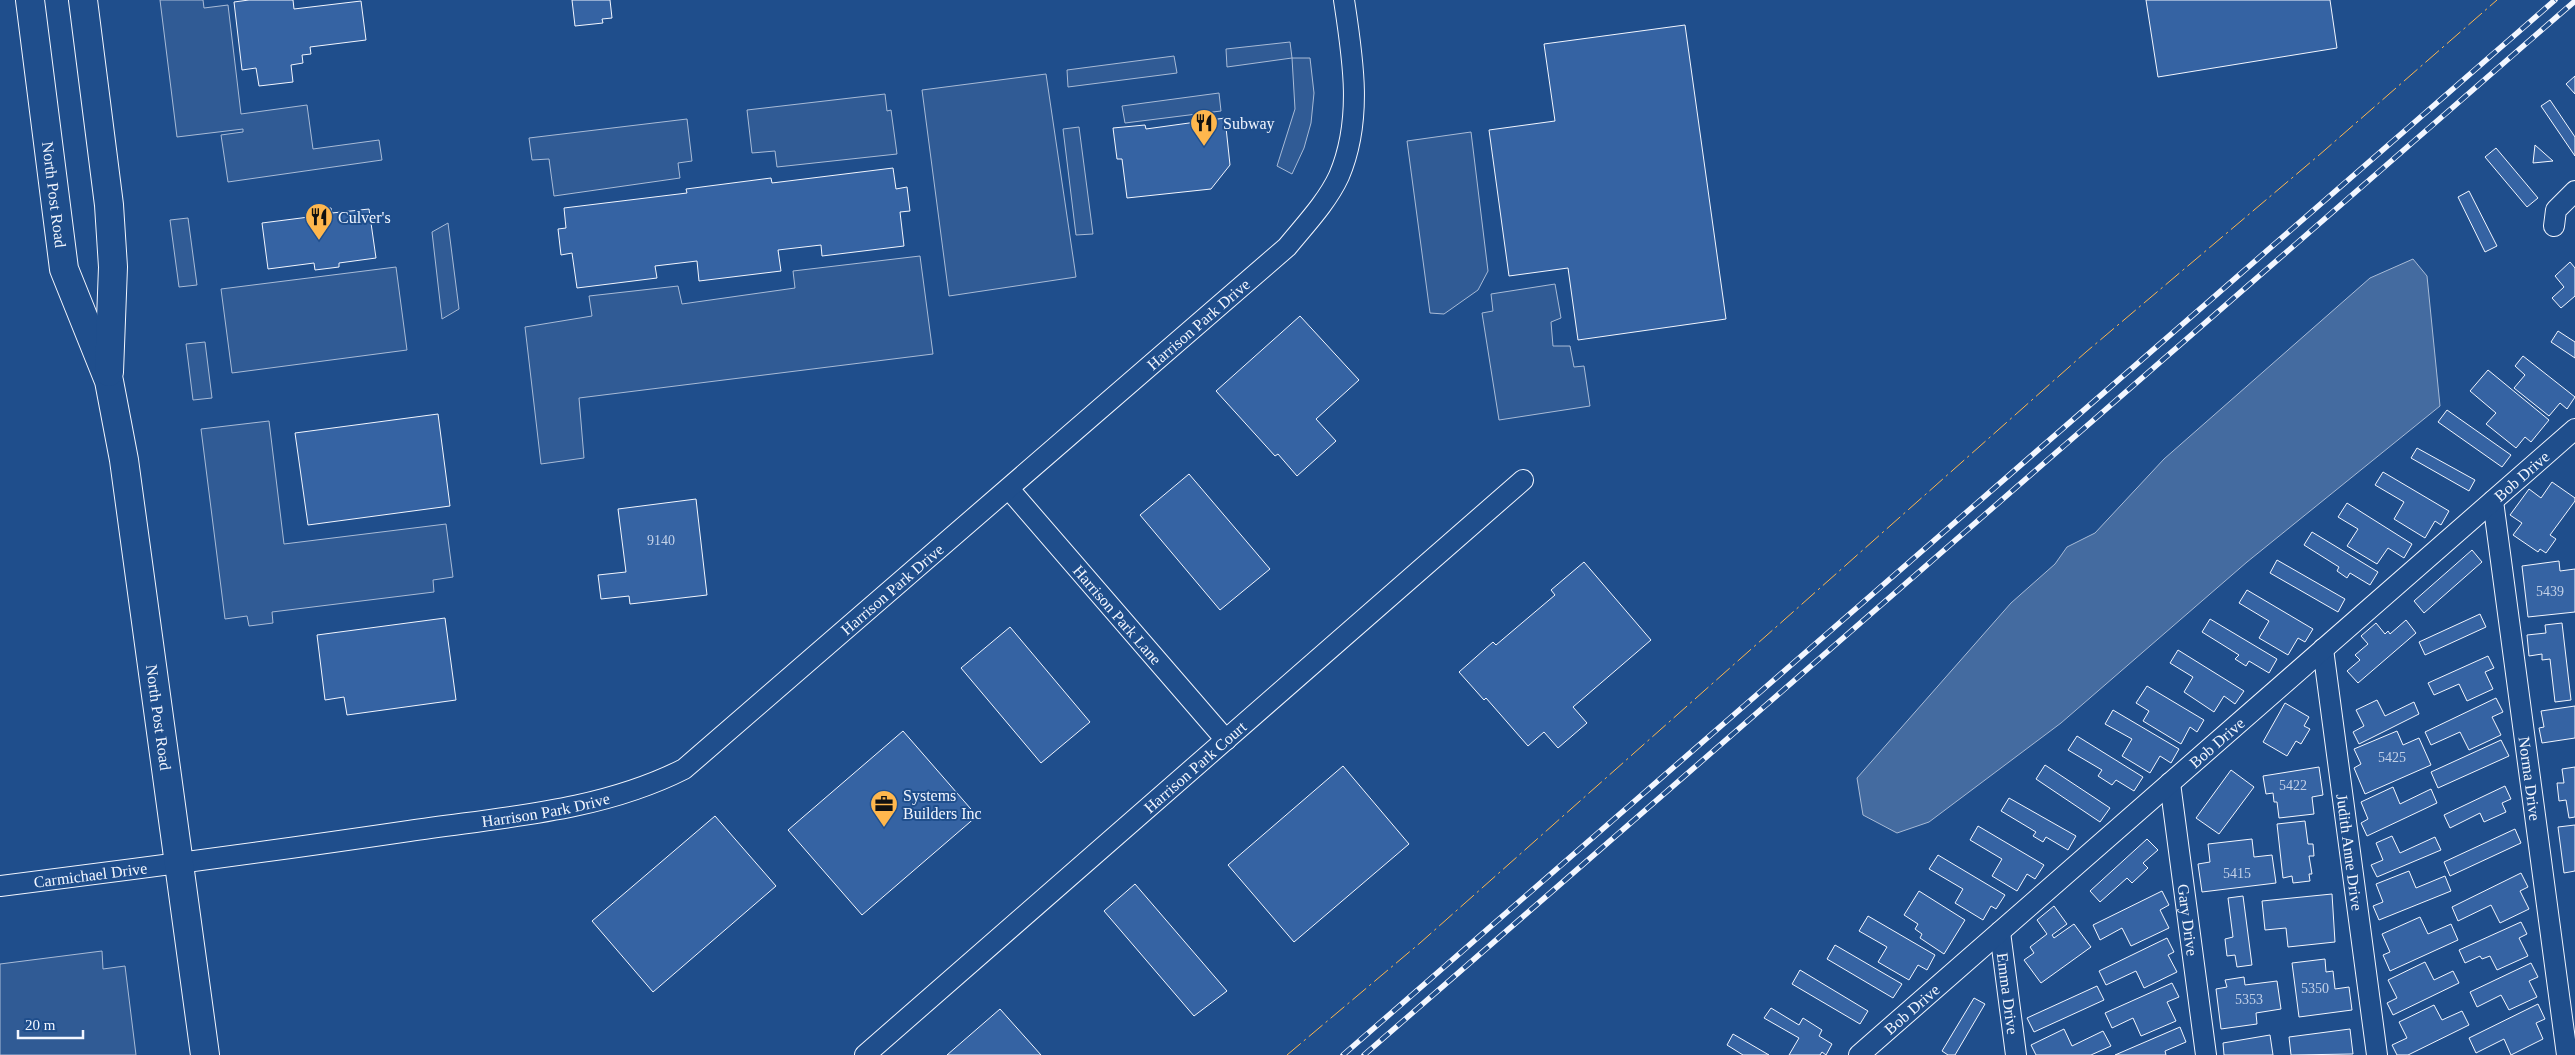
<svg xmlns="http://www.w3.org/2000/svg" width="2575" height="1055" font-family="'Times New Roman',serif">
<rect width="100%" height="100%" fill="#1f4e8c"/>
<g fill="#305b95" stroke="#a8bbd7">
<polygon points="160,0 203,0 204,8 228,5 241,114 307,105 313,149 379,140 382,160 228,182 221,135 243,132 243,129 177,137"/>
<polygon points="1290,42 1292,58 1310,58 1314,93 1311,123 1304,148 1292,174 1277,166 1295,109 1292,58 1227,67 1226,49"/>
<polygon points="1174,56 1177,73 1068,87 1067,70"/>
<polygon points="1046,74 1076,277 949,296 922,90"/>
<polygon points="1219,93 1221,111 1125,123 1122,106"/>
<polygon points="885,94 887,111 891,110 897,154 777,167 775,151 752,153 747,110"/>
<polygon points="687,119 692,161 678,163 680,178 554,196 549,159 532,160 529,138"/>
<polygon points="1079,127 1093,234 1076,235 1063,129"/>
<polygon points="1471,132 1488,271 1478,290 1444,314 1430,313 1407,141"/>
<polygon points="188,218 197,285 179,287 170,220"/>
<polygon points="448,223 459,309 442,319 432,232"/>
<polygon points="920,256 933,354 579,398 584,458 541,464 525,327 592,316 589,296 678,286 682,304 795,288 793,271"/>
<polygon points="396,267 407,350 232,373 221,289"/>
<polygon points="1555,284 1561,318 1551,322 1553,346 1570,346 1574,367 1584,366 1590,406 1499,420 1482,313 1493,311 1491,294"/>
<polygon points="205,342 212,398 193,400 186,344"/>
<polygon points="269,421 284,544 446,524 453,577 433,580 434,592 272,612 273,623 249,626 247,616 225,619 201,429"/>
<polygon points="102,951 103,969 125,966 136,1055 0,1055 0,964"/>
</g>
<polygon fill="#446ba0" stroke="#a8bbd7" points="2413,259 2427,276 2440,406 2247,562 2061,723 1929,822 1897,833 1863,815 1857,778 2011,603 2055,564 2067,547 2095,533 2164,459 2370,278"/>
<g fill="#3563a3" stroke="#f2f6ff">
<polygon points="249,0 293,0 294,9 361,1 366,40 310,47 311,54 302,55 303,63 291,65 293,82 259,86 256,68 242,70 234,2"/>
<polygon points="572,0 610,0 612,18 602,19 603,23 575,26"/>
<polygon points="2146,0 2330,0 2337,48 2158,77"/>
<polygon points="1685,25 1726,319 1578,340 1568,268 1509,276 1489,130 1555,121 1544,44"/>
<polygon points="2575,76 2575,94 2566,84"/>
<polygon points="2550,100 2575,137 2575,156 2541,106"/>
<polygon points="1225,118 1230,165 1211,189 1127,198 1122,159 1117,159 1113,128 1145,125 1146,129"/>
<polygon points="2535,145 2553,161 2533,163"/>
<polygon points="2496,148 2538,198 2527,207 2485,157"/>
<polygon points="893,168 896,189 907,187 910,211 900,212 904,246 822,256 821,245 778,250 781,271 699,281 697,261 655,266 657,278 577,288 572,253 561,255 558,229 566,228 564,208 687,193 686,189 771,178 772,183"/>
<polygon points="2469,191 2497,246 2485,252 2458,197"/>
<polygon points="331,208 332,213 369,209 376,258 339,263 339,267 315,270 314,263 268,269 262,223 309,217 309,211"/>
<polygon points="2570,262 2575,268 2575,296 2561,308 2552,298 2564,287 2555,276"/>
<polygon points="1300,316 1359,380 1316,419 1336,441 1297,476 1278,454 1275,456 1216,391"/>
<polygon points="2558,331 2575,342 2575,358 2551,342"/>
<polygon points="2523,356 2575,397 2567,409 2560,403 2549,416 2514,388 2525,375 2515,366"/>
<polygon points="2488,370 2549,420 2531,442 2525,437 2516,448 2486,424 2496,413 2470,391"/>
<polygon points="2447,410 2511,455 2502,467 2438,422"/>
<polygon points="438,414 450,506 308,525 295,433"/>
<polygon points="2417,448 2475,480 2469,491 2411,458"/>
<polygon points="2383,472 2449,511 2441,525 2435,521 2425,538 2394,519 2404,502 2375,485"/>
<polygon points="1189,474 1270,569 1220,610 1140,515"/>
<polygon points="2552,482 2575,498 2575,501 2550,535 2556,539 2546,553 2540,549 2538,552 2513,535 2522,523 2510,515 2529,489 2541,498"/>
<polygon points="696,499 707,595 630,604 629,596 601,599 598,575 626,572 618,509"/>
<polygon points="2347,503 2412,544 2404,558 2388,548 2377,564 2347,546 2358,529 2338,517"/>
<polygon points="2312,532 2378,572 2370,585 2350,573 2347,578 2337,571 2339,567 2304,545"/>
<polygon points="2472,550 2482,562 2424,613 2414,601"/>
<polygon points="2277,560 2345,599 2338,612 2270,573"/>
<polygon points="2559,561 2560,571 2575,569 2575,612 2528,617 2522,566"/>
<polygon points="1584,562 1651,640 1573,707 1587,723 1558,748 1544,732 1528,746 1486,698 1484,700 1459,672 1493,642 1496,645 1555,595 1551,590"/>
<polygon points="2247,590 2313,629 2305,642 2298,638 2288,655 2259,638 2269,621 2239,603"/>
<polygon points="2480,614 2486,627 2425,655 2419,642"/>
<polygon points="445,618 456,700 347,715 344,697 325,700 317,635"/>
<polygon points="2210,619 2277,659 2269,673 2249,661 2246,666 2235,659 2239,655 2202,632"/>
<polygon points="2406,620 2416,633 2358,683 2347,671 2360,660 2355,655 2368,644 2361,636 2376,623 2385,634 2388,631 2390,634"/>
<polygon points="2562,623 2571,700 2555,702 2550,659 2542,660 2542,654 2529,656 2527,635 2546,633 2545,625"/>
<polygon points="1010,627 1090,722 1041,763 961,668"/>
<polygon points="2178,650 2244,691 2235,704 2224,696 2214,712 2184,692 2193,677 2170,663"/>
<polygon points="2488,656 2494,668 2485,672 2493,689 2467,701 2459,684 2434,695 2428,683"/>
<polygon points="2147,686 2204,720 2197,732 2190,727 2181,744 2143,721 2149,711 2136,703"/>
<polygon points="2496,698 2503,712 2492,717 2501,735 2469,750 2460,732 2431,745 2425,732"/>
<polygon points="2377,700 2385,716 2414,702 2419,714 2359,744 2353,732 2364,726 2356,710"/>
<polygon points="2285,703 2309,717 2304,726 2310,729 2301,744 2296,741 2287,756 2263,742"/>
<polygon points="2575,706 2575,738 2542,743 2539,728 2544,727 2541,711"/>
<polygon points="2113,710 2179,749 2171,763 2160,756 2150,773 2122,756 2132,739 2105,724"/>
<polygon points="903,731 977,816 862,915 788,830"/>
<polygon points="2397,731 2403,745 2419,738 2431,765 2365,794 2354,768 2361,764 2354,749"/>
<polygon points="2077,736 2143,777 2134,791 2116,780 2112,785 2098,776 2102,770 2068,750"/>
<polygon points="2501,740 2509,756 2438,788 2431,772"/>
<polygon points="2045,765 2110,808 2100,822 2036,779"/>
<polygon points="1343,766 1409,844 1294,942 1228,865"/>
<polygon points="2319,767 2323,795 2312,797 2314,814 2279,818 2277,802 2274,802 2273,793 2266,794 2263,776"/>
<polygon points="2575,767 2575,817 2569,818 2566,800 2559,801 2557,783 2564,783 2562,769"/>
<polygon points="2231,770 2254,787 2219,834 2196,818"/>
<polygon points="2505,786 2511,799 2502,803 2506,812 2484,822 2480,813 2450,828 2444,815"/>
<polygon points="2393,787 2400,804 2431,789 2437,803 2367,836 2361,823 2368,819 2361,802"/>
<polygon points="2009,798 2076,836 2068,850 2046,837 2043,842 2033,836 2036,832 2001,811"/>
<polygon points="715,816 776,886 653,992 592,921"/>
<polygon points="2305,821 2308,844 2313,844 2314,856 2309,856 2312,874 2309,874 2310,881 2293,883 2292,876 2283,878 2277,824"/>
<polygon points="2575,825 2575,871 2564,873 2558,827"/>
<polygon points="1978,826 2044,865 2035,879 2027,874 2017,891 1992,876 2002,859 1970,840"/>
<polygon points="2515,829 2521,843 2450,876 2444,862"/>
<polygon points="2392,836 2400,853 2435,837 2441,850 2377,877 2371,865 2383,860 2376,843"/>
<polygon points="2147,839 2158,850 2143,863 2148,868 2132,883 2127,878 2100,902 2090,891"/>
<polygon points="2252,839 2254,857 2272,855 2276,883 2202,892 2198,864 2210,862 2208,844"/>
<polygon points="1938,855 2005,895 1996,909 1991,906 1983,920 1955,903 1963,889 1929,869"/>
<polygon points="2409,871 2416,888 2445,876 2451,891 2379,920 2373,906 2383,902 2376,884"/>
<polygon points="2521,873 2528,887 2520,891 2529,909 2500,923 2491,905 2458,921 2452,907"/>
<polygon points="1135,884 1227,991 1194,1016 1104,911"/>
<polygon points="1919,891 1965,920 1944,954 1920,938 1922,934 1915,929 1918,924 1904,915"/>
<polygon points="2162,891 2169,905 2160,910 2169,928 2131,946 2122,928 2100,940 2093,925"/>
<polygon points="2332,894 2335,942 2288,947 2286,928 2265,930 2262,901"/>
<polygon points="2243,896 2252,965 2237,967 2235,955 2227,956 2225,939 2233,937 2228,898"/>
<polygon points="2054,906 2067,924 2052,935 2054,938 2074,924 2091,947 2041,983 2024,960 2034,953 2030,947 2047,934 2037,920"/>
<polygon points="1868,916 1935,955 1927,970 1918,965 1909,980 1878,962 1887,947 1859,931"/>
<polygon points="2420,917 2428,934 2451,924 2458,940 2390,971 2383,955 2390,952 2382,934"/>
<polygon points="2521,922 2527,934 2519,938 2528,956 2497,970 2490,956 2482,959 2480,956 2465,963 2459,950"/>
<polygon points="2167,938 2174,952 2168,955 2177,972 2144,988 2136,971 2106,985 2099,971"/>
<polygon points="1835,945 1902,984 1893,998 1827,959"/>
<polygon points="2325,959 2326,972 2333,971 2335,989 2349,987 2352,1010 2299,1017 2292,963"/>
<polygon points="2425,962 2434,980 2453,971 2459,983 2393,1015 2387,1003 2397,998 2388,980"/>
<polygon points="2531,963 2538,977 2529,981 2537,997 2509,1010 2501,995 2477,1007 2470,992"/>
<polygon points="1800,970 1868,1011 1860,1024 1792,984"/>
<polygon points="2244,977 2245,985 2277,981 2281,1009 2256,1013 2257,1024 2221,1029 2216,989 2227,987 2225,980"/>
<polygon points="2172,983 2179,997 2167,1002 2176,1021 2141,1036 2133,1018 2112,1028 2105,1013"/>
<polygon points="2097,986 2104,1000 2034,1032 2027,1018"/>
<polygon points="1974,998 1985,1004 1955,1055 1948,1055 1942,1051"/>
<polygon points="2538,1004 2545,1019 2536,1023 2543,1039 2511,1055 2504,1039 2476,1053 2469,1038"/>
<polygon points="2434,1005 2442,1020 2462,1011 2469,1025 2408,1055 2397,1055 2392,1045 2407,1038 2399,1022"/>
<polygon points="1771,1008 1799,1025 1803,1018 1822,1030 1819,1036 1832,1044 1826,1055 1822,1052 1820,1055 1789,1055 1799,1038 1764,1018"/>
<polygon points="1000,1009 1041,1055 947,1055"/>
<polygon points="2180,1027 2186,1042 2165,1051 2166,1055 2115,1055"/>
<polygon points="2064,1029 2072,1046 2103,1031 2111,1046 2091,1055 2036,1055 2031,1045"/>
<polygon points="2350,1029 2353,1054 2291,1055 2289,1037"/>
<polygon points="1733,1034 1769,1055 1743,1055 1727,1045"/>
<polygon points="2270,1035 2273,1055 2224,1055 2223,1043"/>
</g>
<g fill="none" stroke-linecap="round" stroke-linejoin="round">
<defs>
<g id="minor">
<polyline points="2554,226 2556,210 2575,191"/>
<path id="s1" d="M1009,489L1226,740"/>
<path id="s2" d="M2493,501L2567,1055"/>
<path id="s3" d="M2323,649L2377,1055"/>
<path id="s4" d="M2170,783L2206,1055"/>
<path id="s5" d="M0,886C137,869 273,851 409,831C502,817 599,812 684,769L1287,247C1305,225 1327,202 1339,176C1363,120 1353,59 1344,0"/>
<path id="s6" d="M2000,932L2016,1055"/>
<path id="s7" d="M865,1055L1523,480"/>
<path id="s8" d="M1859,1055L2575,429"/>
</g>
<g id="primary">
<path id="s9" d="M30,0L64,269L109,381L124,460L205,1055"/>
<polyline points="83,0 109,205 113,267 109,372"/>
</g>
</defs>
<use href="#minor" stroke="#f2f6ff" stroke-width="22"/>
<use href="#primary" stroke="#f2f6ff" stroke-width="30"/>
<use href="#minor" stroke="#1f4e8c" stroke-width="20"/>
<use href="#primary" stroke="#1f4e8c" stroke-width="28"/>
<defs>
<g id="rail">
<polyline points="1343,1055 2555,0"/>
<polyline points="1364,1055 2575,1"/>
</g>
</defs>
<use href="#rail" stroke="#f2f6ff" stroke-width="5.5"/>
<use href="#rail" stroke="#1f4e8c" stroke-width="4" stroke-dasharray="11" stroke-linecap="butt"/>
<polyline stroke="#ffb74d" stroke-width="1" stroke-dasharray="18 4 2.5 4" stroke-linecap="butt" points="1287,1055 1420,943 2086,352 2318,156 2497,0"/>
</g>
<defs>
<symbol id="restaurant-pin" viewBox="-11 -11 22 30"><path d="M0 17L-7.5 6A9.5 9.5 0 1 1 7.5 6Z" fill="#ffb74d" stroke="#1f4e8c"/><path d="M-5-6h1v4h1v-4h1v4h1v-4h1v5L-1.5 .5V6h-2V.5L-5-1ZM5-6V6H3V1.5H1.5Q1.5-4 5-6Z" fill="#111"/></symbol>
<symbol id="office-pin" viewBox="-11 -11 22 30"><path d="M0 17L-7.5 6A9.5 9.5 0 1 1 7.5 6Z" fill="#ffb74d" stroke="#1f4e8c"/><path d="M-6-3h4V-5.5h4V-3h4V5H-6ZM-1-4.5V-3h2v-1.5ZM-6 0V1H6V0Z" fill="#111"/></symbol>
</defs>
<g fill-rule="evenodd">
<use href="#restaurant-pin" x="1188" y="107" width="32" height="43"/>
<use href="#restaurant-pin" x="303" y="201" width="32" height="43"/>
<use href="#office-pin" x="868" y="788" width="32" height="43"/>
</g>
<g text-anchor="middle" stroke-width="4" stroke-linejoin="round" paint-order="stroke">
<g font-size="14" fill="#c3d1e8">
<text x="661" y="545">9140</text>
<text x="2550" y="596">5439</text>
<text x="2392" y="762">5425</text>
<text x="2293" y="790">5422</text>
<text x="2237" y="878">5415</text>
<text x="2315" y="993">5350</text>
<text x="2249" y="1004">5353</text>
</g>
<g font-size="16" fill="#f2f6ff" stroke="#1f4e8c" text-anchor="start">
<text x="1223" y="129">Subway</text>
<text x="338" y="223">Culver's</text>
<text x="903" y="801">Systems<tspan x="903" dy="18">Builders Inc</tspan></text>
</g>
<g font-size="16" fill="#f2f6ff" stroke="#1f4e8c">
<text dy="6" stroke="none"><textPath href="#s9" startOffset="196">North Post Road</textPath></text>
<text dy="6" stroke="none"><textPath href="#s5" startOffset="1376">Harrison Park Drive</textPath></text>
<text dy="6" stroke="none"><textPath href="#s8" startOffset="880">Bob Drive</textPath></text>
<text dy="6" stroke="none"><textPath href="#s5" startOffset="971">Harrison Park Drive</textPath></text>
<text dy="6" stroke="none"><textPath href="#s1" startOffset="166">Harrison Park Lane</textPath></text>
<text dy="6" stroke="none"><textPath href="#s9" startOffset="732">North Post Road</textPath></text>
<text dy="6" stroke="none"><textPath href="#s8" startOffset="475">Bob Drive</textPath></text>
<text dy="6" stroke="none"><textPath href="#s7" startOffset="438">Harrison Park Court</textPath></text>
<text dy="6" stroke="none"><textPath href="#s2" startOffset="280">Norma Drive</textPath></text>
<text dy="6" stroke="none"><textPath href="#s5" startOffset="551">Harrison Park Drive</textPath></text>
<text dy="6" stroke="none"><textPath href="#s3" startOffset="205">Judith Anne Drive</textPath></text>
<text dy="6" stroke="none"><textPath href="#s5" startOffset="91">Carmichael Drive</textPath></text>
<text dy="6" stroke="none"><textPath href="#s4" startOffset="138">Gary Drive</textPath></text>
<text dy="6" stroke="none"><textPath href="#s6" startOffset="62">Emma Drive</textPath></text>
<text dy="6" stroke="none"><textPath href="#s8" startOffset="70">Bob Drive</textPath></text>
</g>
</g>
<path d="M18 1030v8h65v-8" fill="none" stroke="#f2f6ff" stroke-width="2.5"/>
<text x="25" y="1030" font-size="15" fill="#f2f6ff" stroke="#1f4e8c" stroke-width="4" paint-order="stroke">20 m</text>
</svg>
